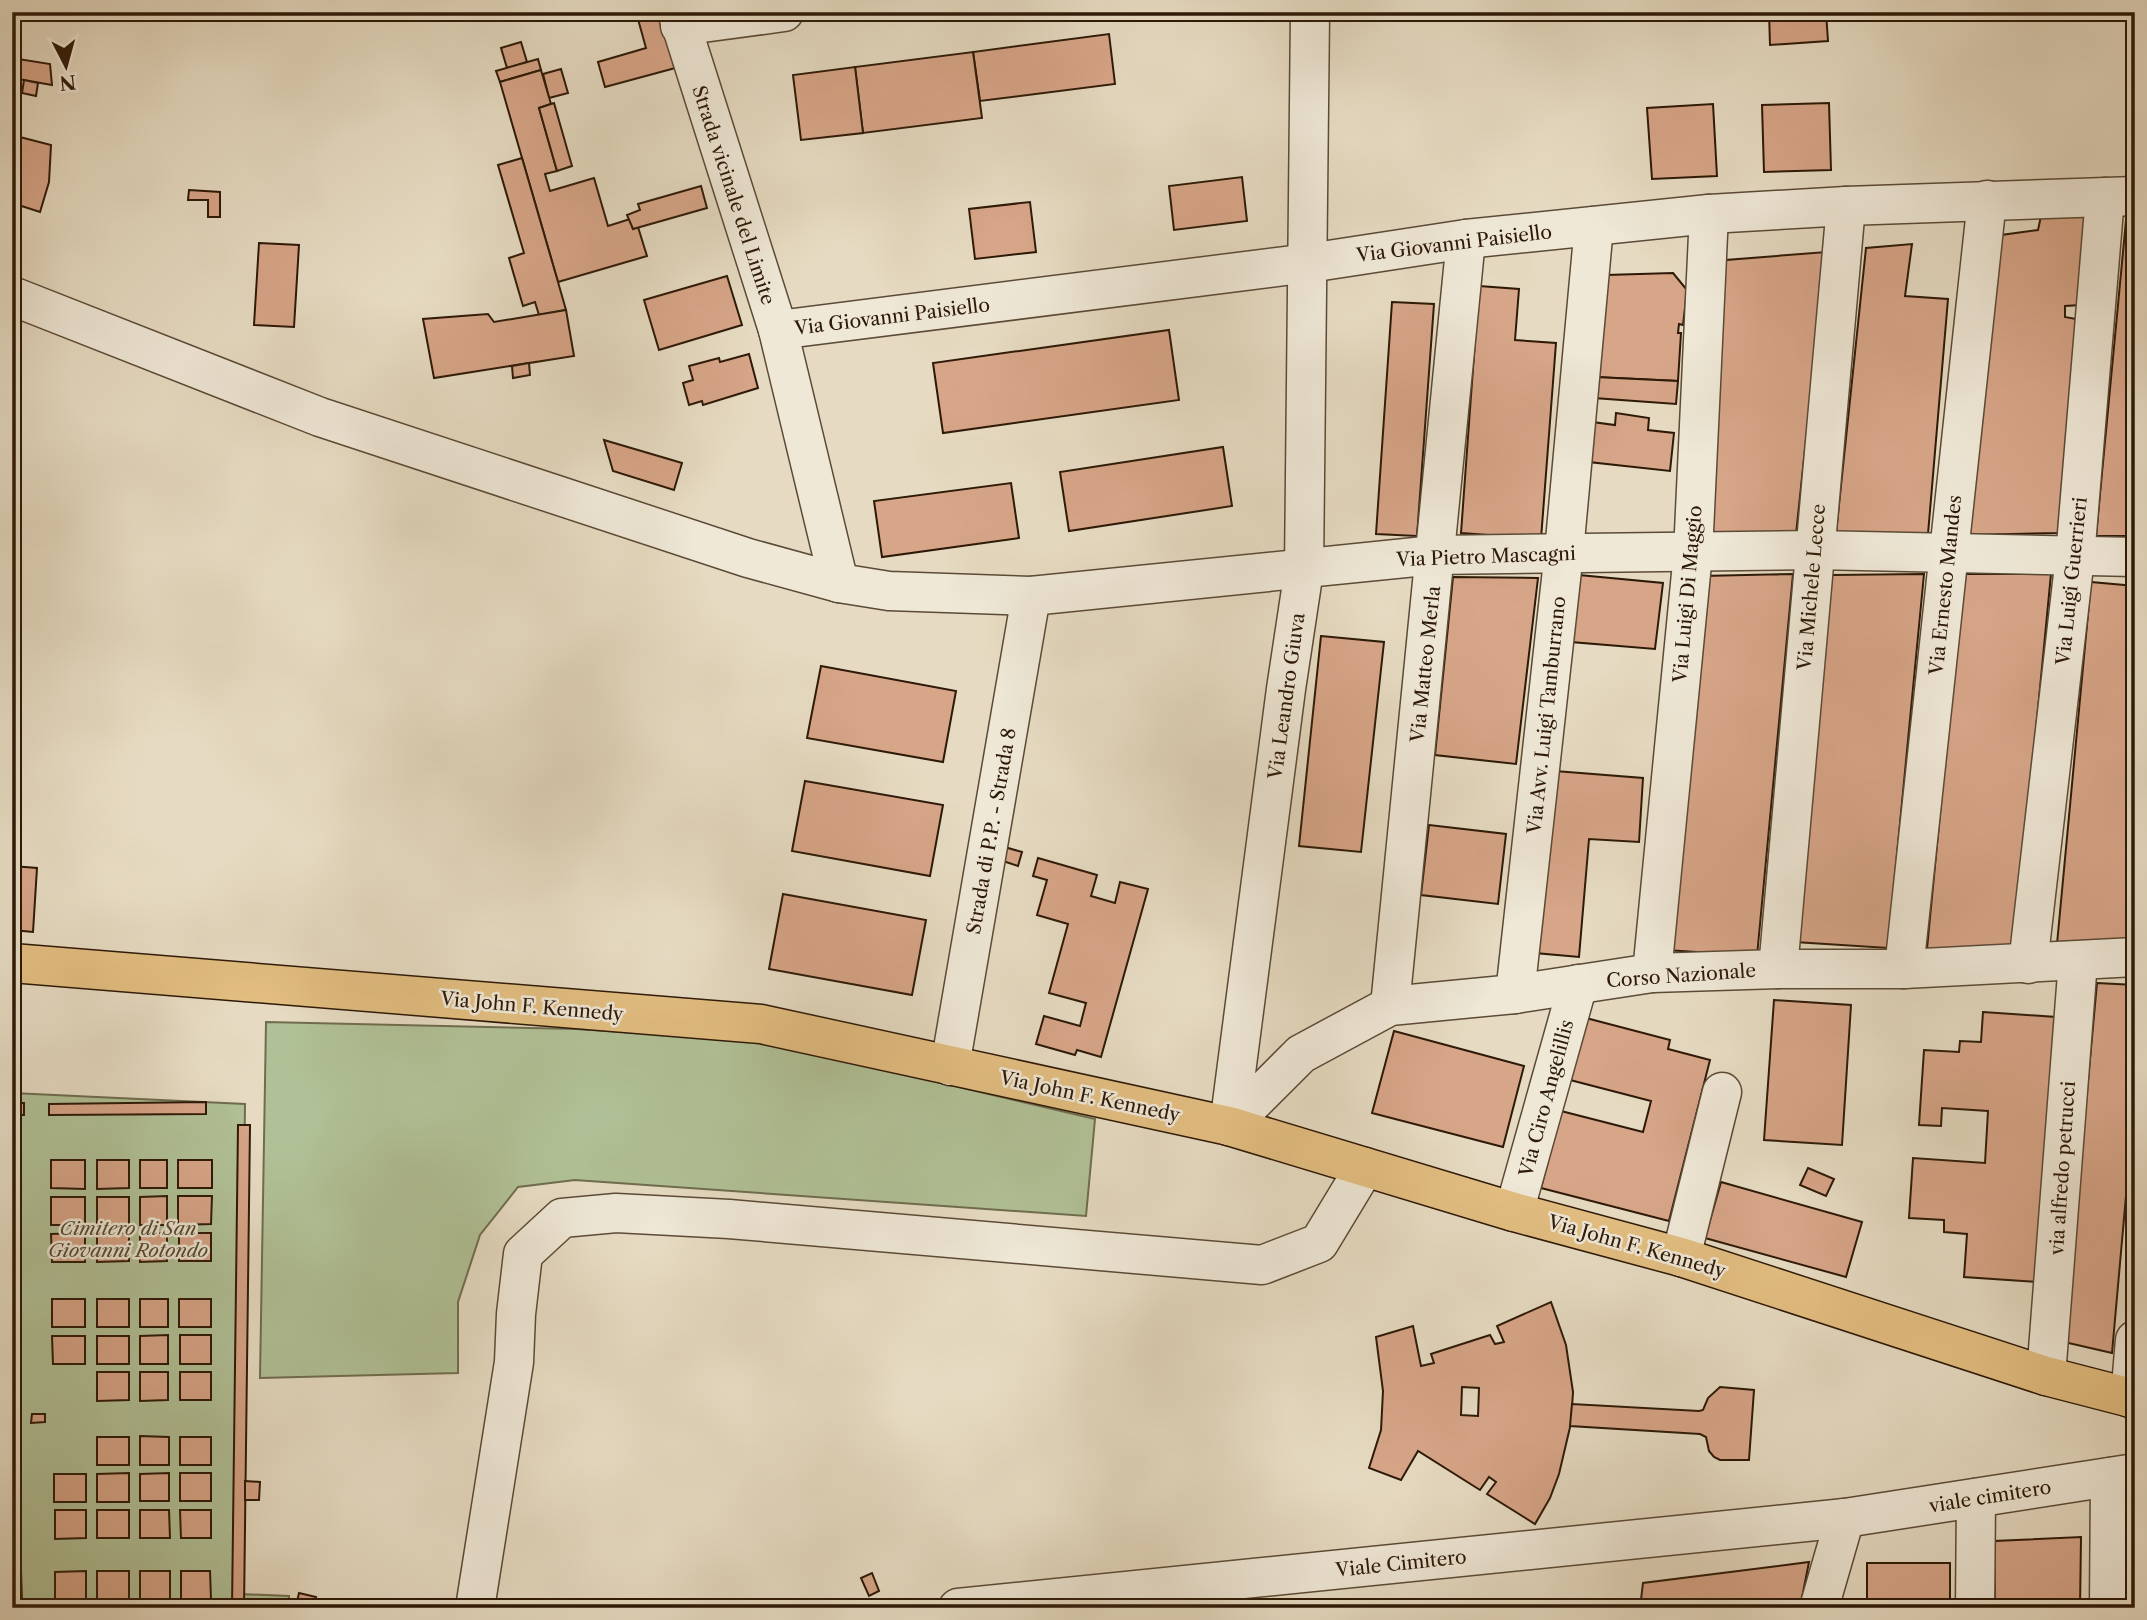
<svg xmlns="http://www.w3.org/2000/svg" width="2147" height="1620" font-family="'Libre Caslon Text',serif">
<rect width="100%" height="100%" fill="#e6dbc2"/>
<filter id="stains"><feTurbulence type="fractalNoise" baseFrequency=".00286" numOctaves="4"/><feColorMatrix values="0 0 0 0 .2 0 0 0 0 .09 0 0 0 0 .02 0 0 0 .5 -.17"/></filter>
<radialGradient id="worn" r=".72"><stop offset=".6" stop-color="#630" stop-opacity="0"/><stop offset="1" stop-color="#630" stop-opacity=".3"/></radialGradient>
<g fill="#b1c197" stroke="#6f6d4f" stroke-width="2">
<polygon points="266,1022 576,1029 763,1041 1095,1119 1086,1216 575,1180 518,1187 480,1235 458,1302 458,1373 260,1378"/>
<polygon points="12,1093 245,1104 239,1594 289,1596 289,1608 12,1608"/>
</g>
<g fill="#d7a588" stroke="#2d1907" stroke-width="2" fill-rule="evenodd">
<polygon points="636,12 664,12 679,67 605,87 598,62 646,48"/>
<polygon points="1769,12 1826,12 1828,41 1770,45"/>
<polygon points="1109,34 1115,84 980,101 973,52"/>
<polygon points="521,42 527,62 507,68 501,48"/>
<polygon points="973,52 982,118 863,133 855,67"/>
<polygon points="12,58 50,64 52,85 12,78"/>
<polygon points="538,59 541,70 500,82 496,71"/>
<polygon points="855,67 863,133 801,140 793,75"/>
<polygon points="561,69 568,93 549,98 543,74"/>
<polygon points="541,70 551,104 539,108 557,171 545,174 550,191 594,178 608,226 630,219 633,229 638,227 647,256 558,282 500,82"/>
<polygon points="24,80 38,83 36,96 22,93"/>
<polygon points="2135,92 2135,147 2134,147 2130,93"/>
<polygon points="554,103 572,166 557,171 539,108"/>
<polygon points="1829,103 1831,170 1764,172 1762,105"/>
<polygon points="1713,104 1717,176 1652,179 1647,108"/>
<polygon points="12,135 51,145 49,182 40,212 12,203"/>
<polygon points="522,158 558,282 566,310 539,315 535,302 523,306 509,258 524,253 498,165"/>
<polygon points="1242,177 1247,221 1174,230 1169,186"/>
<polygon points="701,186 707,208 633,229 627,215 640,210 638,204"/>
<polygon points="189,190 220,192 220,217 208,217 208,200 188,200"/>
<polygon points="1030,202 1036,252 975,259 969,209"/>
<polygon points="2127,210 2135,210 2135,536 2096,536"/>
<polygon points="2090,215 2081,305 2065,306 2065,317 2076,319 2058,533 1967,535 1994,236 2038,230 2041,216"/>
<polygon points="259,243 299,245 294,327 254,325"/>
<polygon points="1912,244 1905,296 1948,299 1928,534 1836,533 1866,248"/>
<polygon points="1826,252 1796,534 1705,533 1726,260"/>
<polygon points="1673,273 1687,290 1683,325 1679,324 1678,333 1681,333 1678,381 1595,377 1606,275"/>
<polygon points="727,276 742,325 659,350 644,300"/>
<polygon points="1479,286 1519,289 1515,340 1556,343 1541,539 1461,533"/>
<polygon points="1392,302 1434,304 1417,536 1376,534"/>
<polygon points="566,310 574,356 434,378 423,319 488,314 494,322"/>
<polygon points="1169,330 1179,400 943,433 933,363"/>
<polygon points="749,354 758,388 703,405 702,401 689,405 683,383 693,380 689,366 719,358 720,362"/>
<polygon points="529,363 530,375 513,378 512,366"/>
<polygon points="1595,377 1678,381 1676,404 1594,398"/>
<polygon points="1616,413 1649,418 1648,430 1674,433 1670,471 1589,462 1592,422 1615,425"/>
<polygon points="604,440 682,463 674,490 613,471"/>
<polygon points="1223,447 1232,506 1069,531 1060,472"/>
<polygon points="1011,483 1019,538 882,557 874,501"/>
<polygon points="1793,574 1757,956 1666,950 1701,576"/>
<polygon points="1924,574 1888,948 1795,942 1832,575"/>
<polygon points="1963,574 2051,574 2015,947 1927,949"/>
<polygon points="1579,575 1663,583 1655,649 1571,642"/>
<polygon points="1453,577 1538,578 1516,764 1435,755"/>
<polygon points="2091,582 2135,586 2135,943 2057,944"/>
<polygon points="1321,636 1384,642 1361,852 1299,846"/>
<polygon points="821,666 956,691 943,762 807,738"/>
<polygon points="1555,771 1643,778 1639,842 1589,839 1579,957 1535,953"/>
<polygon points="805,781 943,805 930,876 792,851"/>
<polygon points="1429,825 1506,834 1498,904 1421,895"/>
<polygon points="1001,846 1022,852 1018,866 997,859"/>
<polygon points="1038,858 1097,875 1091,896 1115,903 1120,882 1148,889 1101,1057 1077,1050 1075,1055 1036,1044 1044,1016 1080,1026 1086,1003 1049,993 1068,924 1037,915 1047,880 1033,876"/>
<polygon points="12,866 37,868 33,932 12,930"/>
<polygon points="783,894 926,920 912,995 769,969"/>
<polygon points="2097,983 2135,985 2135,1095 2112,1353 2064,1342"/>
<polygon points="1774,1000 1851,1005 1842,1145 1764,1140"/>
<polygon points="1983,1012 2056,1017 2038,1282 1964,1277 1967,1234 1944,1232 1944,1220 1909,1218 1913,1158 1985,1163 1988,1111 1942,1108 1941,1126 1919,1125 1924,1050 1959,1052 1960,1041 1981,1042"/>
<polygon points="1586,1018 1670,1040 1668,1049 1710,1060 1669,1221 1541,1188 1561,1111 1643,1132 1651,1101 1570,1080"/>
<polygon points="1394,1031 1524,1066 1503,1147 1372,1113"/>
<polygon points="206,1102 206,1114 49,1115 49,1104"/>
<rect x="12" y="1103" width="12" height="12"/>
<polygon points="238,1125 250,1125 244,1608 232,1608"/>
<rect x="12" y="1160" width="8" height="29"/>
<polygon points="51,1160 85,1160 85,1189 51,1188"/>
<polygon points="97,1160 129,1160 129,1188 97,1189"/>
<rect x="140" y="1160" width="27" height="28"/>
<rect x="178" y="1160" width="34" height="28"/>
<polygon points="1808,1168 1834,1179 1826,1196 1800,1185"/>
<polygon points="1721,1182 1862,1222 1846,1277 1705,1238"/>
<polygon points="167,1196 167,1225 140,1225 140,1197"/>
<polygon points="178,1196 212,1196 211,1224 178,1225"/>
<rect x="12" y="1197" width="8" height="29"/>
<rect x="51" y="1197" width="34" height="28"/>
<rect x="97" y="1197" width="32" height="28"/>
<polygon points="85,1233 85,1262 52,1262 51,1234"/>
<polygon points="97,1233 129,1233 129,1261 97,1262"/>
<polygon points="140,1233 167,1233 167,1261 140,1262"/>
<rect x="179" y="1233" width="32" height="28"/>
<rect x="12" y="1234" width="8" height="28"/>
<rect x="12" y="1299" width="8" height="29"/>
<rect x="52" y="1299" width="33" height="28"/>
<rect x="97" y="1299" width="32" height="28"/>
<rect x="140" y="1299" width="28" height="28"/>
<rect x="179" y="1299" width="32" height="28"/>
<path d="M1551,1302L1566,1345L1573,1392L1571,1423L1559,1474L1550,1498L1535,1524L1487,1494L1496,1482L1489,1477L1480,1490L1418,1451L1401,1480L1369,1468L1381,1430L1383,1391L1376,1337L1413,1326L1421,1366L1434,1363L1431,1354L1490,1335L1495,1344L1504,1342L1497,1326ZM1462,1387L1479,1388L1478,1416L1461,1415Z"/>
<polygon points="168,1335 168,1364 140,1364 140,1336"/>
<rect x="180" y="1335" width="31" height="29"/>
<polygon points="12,1336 21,1336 20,1364 12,1364"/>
<polygon points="52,1336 85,1336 85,1364 53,1364"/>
<rect x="97" y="1336" width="32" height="28"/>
<polygon points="97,1372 129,1372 129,1400 97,1401"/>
<polygon points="140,1372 168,1372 168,1400 140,1401"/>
<rect x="180" y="1372" width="31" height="28"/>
<polygon points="1720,1387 1754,1390 1749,1460 1720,1460 1714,1457 1709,1451 1706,1437 1700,1434 1570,1426 1572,1404 1699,1411 1703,1410 1708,1398"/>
<polygon points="32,1414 45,1414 45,1422 31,1423"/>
<polygon points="140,1436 169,1437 169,1465 140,1465"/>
<rect x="97" y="1437" width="32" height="28"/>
<rect x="180" y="1437" width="31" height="28"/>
<polygon points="129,1473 129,1502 97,1502 97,1474"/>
<polygon points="169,1473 169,1501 140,1501 140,1474"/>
<rect x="180" y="1473" width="31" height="28"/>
<rect x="12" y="1474" width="9" height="28"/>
<rect x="54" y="1474" width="32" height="28"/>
<polygon points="245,1481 260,1482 259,1500 245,1500"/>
<polygon points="55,1510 86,1510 86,1538 55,1539"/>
<rect x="97" y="1510" width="32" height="28"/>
<polygon points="140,1510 169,1510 170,1538 140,1538"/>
<polygon points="180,1510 211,1510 211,1538 181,1538"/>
<rect x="12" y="1511" width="9" height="28"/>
<polygon points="2135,1524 2135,1608 2123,1608 2124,1525"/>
<polygon points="2081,1537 2080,1608 1995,1608 1994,1541"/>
<polygon points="1809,1562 1800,1608 1640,1608 1643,1583"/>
<rect x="1867" y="1563" width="83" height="45"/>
<polygon points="86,1571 86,1599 55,1600 55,1572"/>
<polygon points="97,1571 129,1571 129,1599 97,1600"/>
<rect x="140" y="1571" width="30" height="28"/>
<polygon points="181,1571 210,1571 211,1599 181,1599"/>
<polygon points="12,1572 21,1572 22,1600 12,1600"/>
<polygon points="872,1573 879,1591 869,1596 861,1578"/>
<polygon points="299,1593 316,1597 313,1608 296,1606"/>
<polygon points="288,1600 288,1608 244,1608 244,1601"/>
</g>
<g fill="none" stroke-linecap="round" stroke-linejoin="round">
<defs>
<g id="minor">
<polyline points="677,12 778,330 839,583"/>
<polyline points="680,26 784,12"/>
<polyline points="12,296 320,417 748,558 839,583 889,591 1031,596 1435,555 1815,550 2135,557"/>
<polyline points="778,330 1309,263 1466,239 1709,214 1846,206 2135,196"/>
<polyline points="2028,964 2075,557 2105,197"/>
<polyline points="1778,969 1846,206"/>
<polyline points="1904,969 1987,200"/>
<polyline points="1652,973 1693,553 1709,214"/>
<polyline points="1515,994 1564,552 1594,226"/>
<polyline points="1390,1006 1466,239"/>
<polyline points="950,1066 1031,596"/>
<polyline points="1229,1126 1286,689 1304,570 1310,12"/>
<polyline points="1229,1126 1301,1054 1390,1006 1515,994 1652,973 1778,969 1904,969 2135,957"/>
<polyline points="1514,1212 1578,984"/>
<polyline points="1681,1257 1722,1092"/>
<polyline points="2046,1376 2078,961"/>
<polyline points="2130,1398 2135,1340"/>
<polyline points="475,1608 514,1362 516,1314 523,1254 562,1218 616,1213 729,1219 1262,1265 1319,1243 1365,1167"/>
<polyline points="958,1608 1845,1518 2135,1473"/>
<polyline points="1819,1608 1845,1518"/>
<polyline points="1975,1608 1976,1498"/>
<polyline points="2109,1608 2110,1477"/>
</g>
<polyline id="major" points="12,963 761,1024 1229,1126 1514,1212 1681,1257 2046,1376 2135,1399"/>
</defs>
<use href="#minor" stroke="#5b4a36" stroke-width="41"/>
<use href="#major" stroke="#2d1907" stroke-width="41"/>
<use href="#minor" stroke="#efe8d7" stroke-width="38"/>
<use href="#major" stroke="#e3be81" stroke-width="38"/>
</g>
<g text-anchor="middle" stroke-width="5" stroke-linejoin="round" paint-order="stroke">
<g font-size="19" fill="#2d1907" stroke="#efe8d7">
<text transform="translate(734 195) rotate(72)" y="7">Strada vicinale del Limite</text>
<text transform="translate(1454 243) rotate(-7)" y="7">Via Giovanni Paisiello</text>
<text transform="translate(892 316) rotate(-7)" y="7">Via Giovanni Paisiello</text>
<text transform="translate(1486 556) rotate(-2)" y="7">Via Pietro Mascagni</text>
<text transform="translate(2071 581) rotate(-84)" y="7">Via Luigi Guerrieri</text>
<text transform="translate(1945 585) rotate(-84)" y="7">Via Ernesto Mandes</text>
<text transform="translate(1811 587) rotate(-85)" y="7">Via Michele Lecce</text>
<text transform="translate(1687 594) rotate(-85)" y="7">Via Luigi Di Maggio</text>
<text transform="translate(1425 664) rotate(-84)" y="7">Via Matteo Merla</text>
<text transform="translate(1286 696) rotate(-82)" y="7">Via Leandro Giuva</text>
<text transform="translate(1546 715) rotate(-84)" y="7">Via Avv. Luigi Tamburrano</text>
<text transform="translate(991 831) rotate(-80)" y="7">Strada di P.P. - Strada 8</text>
<text transform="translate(1681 975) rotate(-4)" y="7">Corso Nazionale</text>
<text transform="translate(532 1006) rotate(5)" y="7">Via John F. Kennedy</text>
<text transform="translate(1090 1096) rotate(12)" y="7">Via John F. Kennedy</text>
<text transform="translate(1546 1098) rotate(-75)" y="7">Via Ciro Angelillis</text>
<text transform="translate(2062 1168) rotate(-86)" y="7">via alfredo petrucci</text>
<text transform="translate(1637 1246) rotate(16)" y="7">Via John F. Kennedy</text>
<text transform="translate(1990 1496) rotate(-9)" y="7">viale cimitero</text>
<text transform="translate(1401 1563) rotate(-6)" y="7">Viale Cimitero</text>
</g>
<g font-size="19" font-style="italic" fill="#554b32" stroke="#efe8d7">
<text x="128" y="1235">Cimitero di San<tspan x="128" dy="22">Giovanni Rotondo</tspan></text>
</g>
</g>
<rect width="2147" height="1620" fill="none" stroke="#e6dbc2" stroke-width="42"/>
<rect x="14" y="14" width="2119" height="1592" fill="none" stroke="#2d1907" stroke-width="3.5"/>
<rect x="21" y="21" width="2105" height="1578" fill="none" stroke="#2d1907" stroke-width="2"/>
<g transform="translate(66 66) rotate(174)" stroke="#efe8d7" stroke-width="5" paint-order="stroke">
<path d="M0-5L12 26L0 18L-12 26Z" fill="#2d1907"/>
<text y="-10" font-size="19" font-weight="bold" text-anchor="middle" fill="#2d1907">N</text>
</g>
<rect width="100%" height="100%" filter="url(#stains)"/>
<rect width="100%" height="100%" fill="url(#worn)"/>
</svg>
